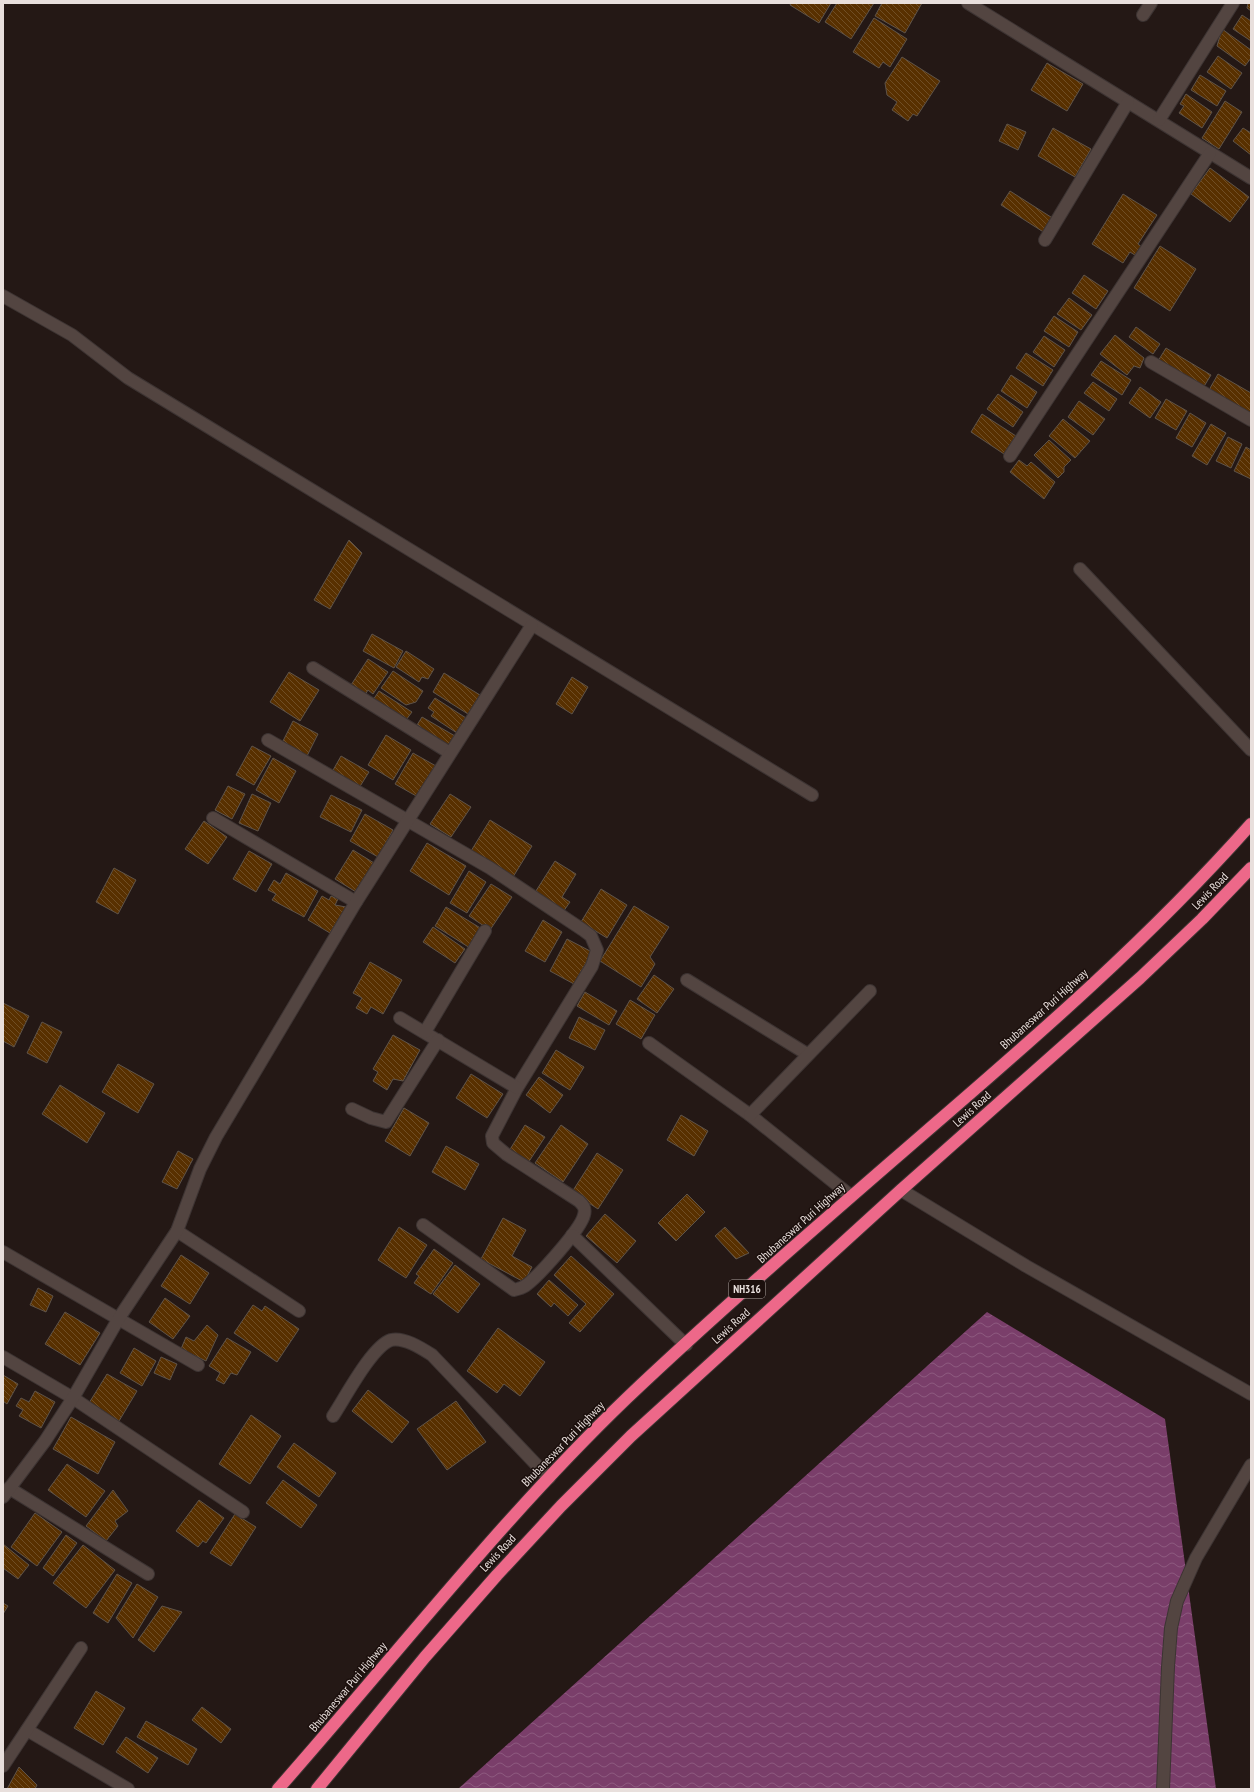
<svg xmlns="http://www.w3.org/2000/svg" width="1254" height="1792" font-family="'PT Sans Narrow',sans-serif">
<defs>
<pattern id="water-waves" width="16" height="10" patternUnits="userSpaceOnUse"><rect width="16" height="10" fill="#7a3e6a"/><path d="M0 5q4-4 8 0t8 0" fill="none" stroke="#8d597f"/></pattern>
<pattern id="building-back-hatch" width="6" height="6" patternUnits="userSpaceOnUse"><rect width="6" height="6" fill="#583000"/><path d="M-1 5l2 2M0 0l6 6M5-1l2 2" fill="none" stroke="#704e25"/></pattern>
</defs>
<rect width="100%" height="100%" fill="#241815"/>
<polygon fill="url(#water-waves)" points="987,1312 1165,1419 1216,1789 458,1789"/>
<g fill="url(#building-back-hatch)" stroke="#5e5349">
<polygon points="791,3 831,3 819,23 790,5"/>
<polygon points="837,3 874,3 851,39 825,22"/>
<polygon points="882,3 922,3 905,33 875,16"/>
<polygon points="1248,3 1251,3 1251,11 1247,8"/>
<polygon points="1242,15 1251,21 1251,41 1233,29"/>
<polygon points="874,18 907,39 890,67 883,62 879,68 853,52"/>
<polygon points="1222,29 1251,50 1251,58 1245,66 1217,46"/>
<polygon points="1218,56 1242,73 1231,89 1207,72"/>
<polygon points="902,57 940,81 917,116 913,114 908,121 892,110 897,102 887,95 885,83"/>
<polygon points="1047,63 1083,84 1067,111 1031,90"/>
<polygon points="1200,75 1226,91 1217,106 1191,90"/>
<polygon points="1186,94 1212,112 1202,128 1179,113 1184,106 1180,104"/>
<polygon points="1225,101 1242,112 1219,149 1202,138"/>
<polygon points="1007,124 1026,132 1018,150 999,141"/>
<polygon points="1053,128 1091,149 1075,177 1038,156"/>
<polygon points="1243,128 1251,133 1251,155 1233,141"/>
<polygon points="1210,168 1249,197 1230,222 1191,194"/>
<polygon points="1010,191 1054,219 1045,233 1001,205"/>
<polygon points="1123,194 1157,215 1138,244 1143,248 1138,257 1130,252 1123,263 1092,244"/>
<polygon points="1160,246 1196,269 1170,311 1134,288"/>
<polygon points="1084,275 1108,291 1096,309 1072,293"/>
<polygon points="1069,298 1092,315 1081,330 1057,314"/>
<polygon points="1054,316 1078,332 1069,347 1044,331"/>
<polygon points="1136,327 1160,344 1153,354 1129,337"/>
<polygon points="1115,335 1144,358 1140,368 1134,366 1127,375 1100,354"/>
<polygon points="1044,336 1065,350 1054,367 1033,352"/>
<polygon points="1166,348 1211,375 1203,388 1158,361"/>
<polygon points="1026,353 1053,370 1043,386 1016,368"/>
<polygon points="1101,361 1131,380 1122,395 1091,375"/>
<polygon points="1218,374 1251,393 1251,414 1209,390"/>
<polygon points="1011,375 1037,392 1027,408 1001,391"/>
<polygon points="1093,382 1117,399 1109,411 1084,393"/>
<polygon points="1140,387 1161,402 1150,418 1129,403"/>
<polygon points="998,394 1023,412 1013,427 987,409"/>
<polygon points="1166,399 1187,411 1176,430 1155,418"/>
<polygon points="1079,401 1105,419 1093,435 1068,417"/>
<polygon points="1190,413 1206,423 1192,447 1176,438"/>
<polygon points="982,414 1016,436 1004,454 971,432"/>
<polygon points="1063,419 1090,441 1075,458 1049,436"/>
<polygon points="1211,424 1226,433 1207,465 1192,456"/>
<polygon points="1228,437 1242,444 1231,468 1216,461"/>
<polygon points="1049,440 1071,460 1064,467 1064,472 1058,478 1034,455"/>
<polygon points="1246,447 1251,450 1251,479 1234,471"/>
<polygon points="1019,460 1027,466 1031,462 1055,482 1044,499 1010,472"/>
<polygon points="349,540 362,553 330,609 314,600"/>
<polygon points="372,634 403,651 394,668 363,651"/>
<polygon points="406,651 434,669 428,679 422,677 419,682 396,667"/>
<polygon points="368,659 388,672 373,694 368,690 365,695 351,685"/>
<polygon points="393,671 423,691 416,702 406,705 381,688"/>
<polygon points="289,672 319,690 300,721 270,702"/>
<polygon points="444,673 480,695 468,714 433,692"/>
<polygon points="572,677 588,687 572,714 556,704"/>
<polygon points="379,691 412,712 406,720 373,700"/>
<polygon points="435,698 466,718 457,733 431,716 434,712 428,708"/>
<polygon points="422,717 455,736 448,747 420,730 421,727 417,725"/>
<polygon points="293,721 318,734 307,756 282,743"/>
<polygon points="386,735 411,750 393,780 368,765"/>
<polygon points="252,746 271,756 254,785 236,775"/>
<polygon points="413,753 436,766 418,797 395,784"/>
<polygon points="341,756 369,772 359,788 332,772"/>
<polygon points="273,758 296,771 279,803 256,790"/>
<polygon points="228,786 245,794 232,819 215,810"/>
<polygon points="252,794 271,803 258,831 239,823"/>
<polygon points="450,794 471,807 451,837 430,824"/>
<polygon points="331,795 362,810 351,832 320,817"/>
<polygon points="365,814 393,830 378,857 350,841"/>
<polygon points="490,820 532,846 513,877 471,851"/>
<polygon points="204,821 227,837 208,864 185,849"/>
<polygon points="427,843 466,866 449,895 410,871"/>
<polygon points="353,850 374,863 356,892 335,879"/>
<polygon points="249,851 272,864 256,892 233,879"/>
<polygon points="555,861 576,874 562,897 570,902 563,912 534,894"/>
<polygon points="114,868 136,880 118,914 96,902"/>
<polygon points="469,871 486,882 467,913 450,903"/>
<polygon points="286,873 318,891 304,917 272,900 276,894 268,890 274,880 280,884"/>
<polygon points="491,884 512,897 490,930 469,916"/>
<polygon points="601,889 627,905 607,938 581,922"/>
<polygon points="322,896 329,900 331,896 338,899 335,905 346,907 330,933 308,920"/>
<polygon points="634,906 669,927 650,957 655,964 641,987 600,961"/>
<polygon points="446,907 482,929 470,948 435,926"/>
<polygon points="543,920 562,932 545,962 525,951"/>
<polygon points="433,927 465,949 455,963 423,942"/>
<polygon points="567,939 592,952 574,984 550,971"/>
<polygon points="370,962 402,980 383,1014 371,1007 367,1014 356,1008 362,998 353,993"/>
<polygon points="654,975 674,989 657,1013 637,999"/>
<polygon points="585,992 617,1011 609,1025 577,1006"/>
<polygon points="630,1000 655,1015 641,1039 616,1024"/>
<polygon points="3,1003 29,1016 14,1047 3,1041"/>
<polygon points="579,1017 605,1030 595,1050 569,1038"/>
<polygon points="42,1022 62,1032 47,1063 27,1053"/>
<polygon points="393,1035 420,1050 403,1081 393,1079 387,1090 373,1081 378,1072 373,1069"/>
<polygon points="556,1050 584,1067 570,1090 542,1073"/>
<polygon points="118,1064 154,1084 138,1113 102,1092"/>
<polygon points="471,1074 503,1094 487,1118 456,1098"/>
<polygon points="539,1077 563,1095 550,1113 526,1095"/>
<polygon points="60,1085 105,1113 87,1143 42,1114"/>
<polygon points="404,1108 429,1123 410,1156 385,1141"/>
<polygon points="681,1115 708,1131 694,1156 667,1140"/>
<polygon points="525,1125 545,1137 528,1163 509,1151"/>
<polygon points="561,1125 588,1144 563,1182 535,1163"/>
<polygon points="446,1146 479,1164 465,1190 432,1172"/>
<polygon points="178,1151 193,1159 177,1189 162,1182"/>
<polygon points="597,1153 623,1170 598,1209 572,1192"/>
<polygon points="687,1194 705,1212 676,1241 658,1223"/>
<polygon points="605,1214 636,1241 617,1263 586,1236"/>
<polygon points="503,1218 526,1230 512,1256 532,1267 524,1282 481,1259"/>
<polygon points="399,1227 427,1245 406,1278 378,1260"/>
<polygon points="725,1227 749,1253 736,1259 715,1236"/>
<polygon points="434,1249 453,1263 431,1294 414,1283 419,1276 416,1274"/>
<polygon points="181,1255 209,1273 190,1304 161,1286"/>
<polygon points="571,1256 614,1294 580,1332 569,1323 586,1304 554,1275"/>
<polygon points="455,1265 480,1284 458,1313 433,1294"/>
<polygon points="549,1280 578,1305 568,1316 554,1303 551,1307 537,1294"/>
<polygon points="38,1288 53,1296 46,1312 30,1305"/>
<polygon points="165,1298 190,1316 173,1339 149,1322"/>
<polygon points="253,1305 262,1311 265,1306 299,1329 277,1362 234,1333"/>
<polygon points="65,1312 100,1333 80,1365 45,1344"/>
<polygon points="207,1325 218,1335 206,1361 181,1349 186,1337 194,1341"/>
<polygon points="498,1328 545,1362 520,1396 504,1384 497,1393 467,1371"/>
<polygon points="227,1338 251,1352 237,1375 231,1373 224,1384 216,1380 220,1373 209,1366"/>
<polygon points="134,1348 156,1361 142,1386 120,1373"/>
<polygon points="161,1357 177,1364 170,1380 154,1373"/>
<polygon points="107,1374 137,1391 119,1421 89,1403"/>
<polygon points="3,1375 18,1384 7,1404 3,1401"/>
<polygon points="368,1390 409,1422 392,1443 352,1411"/>
<polygon points="35,1391 55,1402 41,1428 19,1416 23,1410 16,1406 21,1398 29,1402"/>
<polygon points="456,1401 486,1442 447,1470 417,1429"/>
<polygon points="251,1415 281,1436 250,1484 219,1464"/>
<polygon points="71,1417 115,1442 98,1474 53,1449"/>
<polygon points="294,1443 336,1473 319,1497 277,1467"/>
<polygon points="67,1464 105,1491 86,1517 48,1490"/>
<polygon points="283,1480 317,1505 301,1528 266,1503"/>
<polygon points="113,1490 128,1511 115,1521 118,1526 106,1541 86,1526"/>
<polygon points="199,1500 224,1518 206,1543 203,1541 198,1547 176,1531"/>
<polygon points="35,1513 62,1532 37,1566 11,1547"/>
<polygon points="235,1514 256,1527 231,1566 210,1553"/>
<polygon points="66,1535 77,1543 53,1576 43,1568"/>
<polygon points="3,1544 29,1565 18,1579 3,1568"/>
<polygon points="83,1545 115,1570 86,1608 53,1583"/>
<polygon points="117,1574 132,1583 108,1623 93,1613"/>
<polygon points="137,1584 158,1597 133,1638 116,1618"/>
<polygon points="3,1603 8,1606 3,1614"/>
<polygon points="162,1606 182,1612 154,1652 138,1640"/>
<polygon points="96,1691 125,1708 103,1745 74,1728"/>
<polygon points="202,1707 231,1729 221,1743 192,1720"/>
<polygon points="146,1721 197,1749 188,1765 137,1737"/>
<polygon points="126,1737 158,1758 148,1773 116,1752"/>
<polygon points="19,1767 37,1785 35,1789 7,1789"/>
</g>
<g fill="none" stroke-linecap="round" stroke-linejoin="round">
<defs>
<g id="street">
<polyline points="968,3 1251,178"/>
<polyline points="1143,15 1151,3"/>
<polyline points="1159,120 1233,3"/>
<polyline points="1045,240 1128,102"/>
<polyline points="3,296 72,335 128,378 812,795"/>
<polyline points="1151,362 1251,420"/>
<polyline points="1010,456 1210,153"/>
<polyline points="1080,569 1251,750"/>
<polyline points="313,668 450,753"/>
<path d="M268,740L490,868L583,930L591,936L597,950L592,966L517,1088L492,1136L493,1143L506,1154L579,1201C583,1205 586,1208 584,1215C581,1229 538,1277 525,1286C522,1288 518,1289 514,1290L423,1225"/>
<polyline points="213,818 356,902"/>
<polyline points="687,980 807,1054"/>
<polyline points="400,1018 517,1088"/>
<polyline points="425,1032 485,931"/>
<polyline points="649,1043 750,1115 851,1196"/>
<polyline points="352,1109 371,1118 386,1122 438,1040"/>
<polyline points="750,1115 870,991"/>
<polyline points="901,1190 1026,1266 1251,1394"/>
<polyline points="177,1231 299,1311"/>
<polyline points="572,1235 686,1345"/>
<polyline points="3,1252 198,1365"/>
<polyline points="3,1357 73,1398 243,1512"/>
<path d="M333,1416C345,1398 372,1346 391,1340C404,1337 421,1348 432,1355L549,1478"/>
<polyline points="9,1488 148,1574"/>
<polyline points="3,1497 45,1441 73,1398 119,1318 177,1231 200,1169 216,1137 356,902 532,625"/>
<polyline points="27,1730 128,1789"/>
<polyline points="3,1766 81,1648"/>
<polyline points="1163,1789 1168,1667 1171,1628 1177,1601 1196,1558 1251,1465"/>
</g>
<g id="highway">
<path d="M278,1789C394,1658 501,1519 627,1398C722,1308 822,1222 921,1136C1036,1037 1150,938 1251,824"/>
<polyline points="317,1789 425,1657 497,1575 561,1506 631,1436 901,1190 1140,978 1202,919 1251,868"/>
</g>
</defs>
<use href="#street" stroke="#3d3433" stroke-width="14"/>
<use href="#highway" stroke="#3d3433" stroke-width="14"/>
<use href="#street" stroke="#534541" stroke-width="12"/>
<use href="#highway" stroke="#ed6889" stroke-width="12"/>
</g>
<g text-anchor="middle" stroke-width="3" stroke-linejoin="round" paint-order="stroke">
<rect fill="#1b0f0c" stroke="#aaa19e" stroke-width="1" x="729" y="1280" width="36" height="18" rx="3"/>
<g font-size="11" font-weight="bold" fill="#e8dfdc">
<text x="747" y="1293">NH316</text>
</g>
<g font-size="12" fill="#e8dfdc" stroke="#1b0f0c">
<text transform="translate(1210 891) rotate(-46)" y="4">Lewis Road</text>
<text transform="translate(1044 1009) rotate(-42)" y="4">Bhubaneswar Puri Highway</text>
<text transform="translate(972 1109) rotate(-42)" y="4">Lewis Road</text>
<text transform="translate(801 1223) rotate(-42)" y="4">Bhubaneswar Puri Highway</text>
<text transform="translate(731 1326) rotate(-42)" y="4">Lewis Road</text>
<text transform="translate(563 1444) rotate(-46)" y="4">Bhubaneswar Puri Highway</text>
<text transform="translate(498 1553) rotate(-47)" y="4">Lewis Road</text>
<text transform="translate(348 1687) rotate(-50)" y="4">Bhubaneswar Puri Highway</text>
</g>
</g>
<rect width="1254" height="1792" fill="none" stroke="#e8dfdc" stroke-width="8"/>
</svg>
